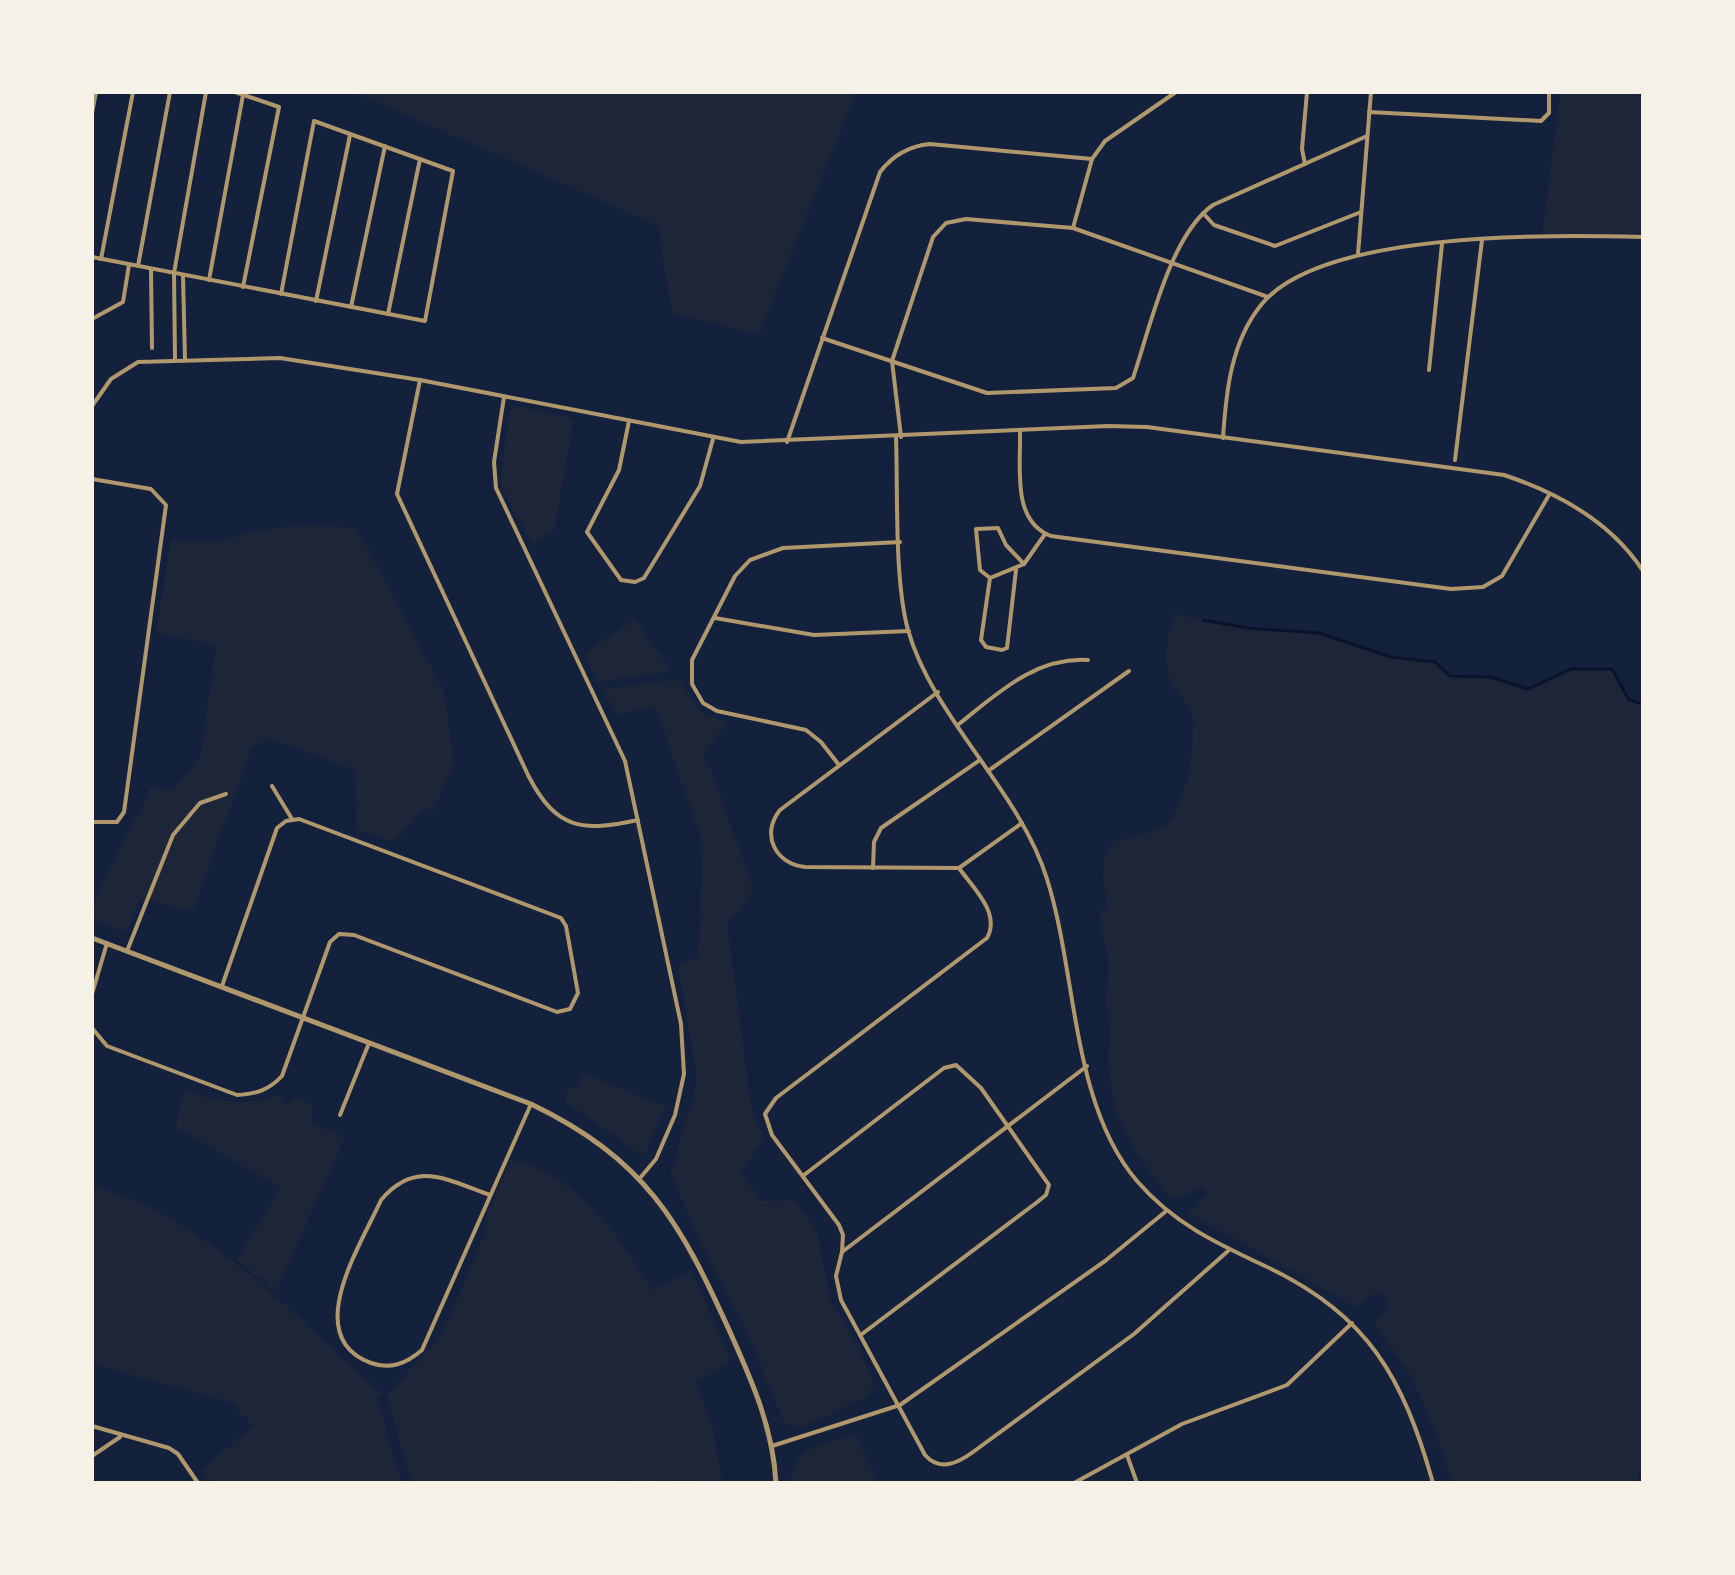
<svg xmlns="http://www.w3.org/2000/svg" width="1735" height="1575" font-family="'Open Sans',sans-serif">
<rect width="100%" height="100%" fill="#14213d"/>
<g fill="#1d2539">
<polygon points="353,92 856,92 759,335 672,314 658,226"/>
<polygon points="1560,92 1643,92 1643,238 1542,238"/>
<polygon points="516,406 574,419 554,531 532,545 500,484 509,412"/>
<polygon points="309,524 357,528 444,692 454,764 433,810 425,808 393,842 357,829 354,770 269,738 252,747 193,911 140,899 126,934 92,918 92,906 135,817 142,811 149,787 171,790 200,760 216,645 156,633 171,540 223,540 253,531"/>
<path d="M1175,614L1248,628L1319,633L1391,657L1435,662L1450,676L1491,677L1528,689L1571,669H1612L1629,699L1643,704V1455L1637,1483H1452L1438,1439L1411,1376L1373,1322L1389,1308L1384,1295L1375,1293L1356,1307L1188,1213L1208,1194L1201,1188L1177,1198L1166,1195L1133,1147L1114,1107L1108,1059L1111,1021L1105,1004L1109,964L1099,914L1107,907C1104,880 1099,866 1112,842C1128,837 1152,835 1165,824C1188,807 1197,739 1191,712C1188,702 1178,695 1173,687C1161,664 1166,636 1175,614Z"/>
<polygon points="635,619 671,671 597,682 584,654"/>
<polygon points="679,680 703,715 729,722 704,753 751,880 751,897 727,923 752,1111 764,1140 741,1170 760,1201 795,1200 817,1232 831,1301 852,1334 875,1385 864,1399 799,1428 784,1423 747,1332 698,1237 671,1173 697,1081 678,963 698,957 703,845 656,707 617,714 602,689"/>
<polygon points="583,1073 666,1106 646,1151 641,1155 565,1102 569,1086 576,1088"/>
<path d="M185,1090C218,1102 244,1106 278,1095L285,1105L296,1097L314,1106L311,1122L345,1137L276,1292L236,1260L281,1188L175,1127Z"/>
<path d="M510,1160C575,1170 620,1238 652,1290L692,1270L731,1362L696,1382L713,1430L722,1480L411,1483L387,1396L441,1335L487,1230L484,1224Z"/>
<path d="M92,1186C205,1214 298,1320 383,1395L377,1397L402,1483H210L202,1470L253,1426L232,1403L92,1364Z"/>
<path d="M856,1435L879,1483H791C791,1448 826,1442 856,1435Z"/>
</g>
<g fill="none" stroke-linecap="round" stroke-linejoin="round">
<g stroke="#0b132b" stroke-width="3">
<polyline points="1639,92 1643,98"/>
<polyline points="1203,620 1248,628 1319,633 1391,657 1435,662 1450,676 1491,677 1528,689 1571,669 1612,669 1629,700 1643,704"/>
</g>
<g stroke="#b1986c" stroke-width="4">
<polyline points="235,92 279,107 243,287"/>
<polyline points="1369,112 1541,121 1549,113 1549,92"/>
<polyline points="92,113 96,92"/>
<polyline points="1305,164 1302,149 1307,92"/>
<polyline points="1203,213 1214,225 1275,246 1361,212"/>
<polyline points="1073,228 1092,159 1105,141 1176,92"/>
<polyline points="1358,254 1371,92"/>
<path d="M92,257C203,279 314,300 425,321L453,171L314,121L281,294"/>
<polyline points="101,259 133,92"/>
<polyline points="138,266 170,92"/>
<polyline points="151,269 152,348"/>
<polyline points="183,275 185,360"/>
<polyline points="209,280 243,95"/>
<polyline points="316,301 350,135"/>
<polyline points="351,307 385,146"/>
<polyline points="388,314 420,159"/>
<polyline points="92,319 123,302 129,265"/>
<path d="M822,338L987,393L1116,388L1133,378C1150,328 1170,235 1213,205L1367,136"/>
<polyline points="175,360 174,273 206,92"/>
<polyline points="1429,370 1442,244"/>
<path d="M420,380L397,494L528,775C556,830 582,832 638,820"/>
<polyline points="504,397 494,462 496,488 625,761 681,1024 684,1074 675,1115 656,1159 640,1178"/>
<path d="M92,406L111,379L138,362L280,358L420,380L741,442L1108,426L1147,427L1504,475C1558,493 1612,523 1643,571"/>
<polyline points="629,421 619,470 587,532 621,580 635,582 644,578 700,486 713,439"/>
<path d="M1020,432C1021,466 1011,521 1051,536L1451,589L1483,587L1502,576L1549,495"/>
<path d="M896,437C898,492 894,578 908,630C933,718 1020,791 1047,879C1077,973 1071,1104 1137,1181C1173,1223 1216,1243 1265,1266C1368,1314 1403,1377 1433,1483"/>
<polyline points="901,437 892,361 933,237 946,223 966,219 1073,228 1268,297"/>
<path d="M1223,438C1226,392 1231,342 1261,305C1321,230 1552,235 1643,237"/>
<path d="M787,442L880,172C893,155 909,146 930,144L1092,159"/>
<polyline points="1455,460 1482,240"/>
<polyline points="92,479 151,489 166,505 124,812 117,822 92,822"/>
<polyline points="1016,570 1007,648 1002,650 986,647 981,640 990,578 1024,564 1045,534"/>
<polyline points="990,578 980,570 976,529 998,528 1006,545 1024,564"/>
<polyline points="715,618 814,635 909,631"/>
<path d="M938,692L780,810C760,835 776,864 805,867L959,868L1022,823"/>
<path d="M959,724C998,693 1035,657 1088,660"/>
<polyline points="839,765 821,742 806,730 717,711 703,703 692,684 692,660 735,576 750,560 783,548 900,542"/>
<polyline points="988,771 1129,671"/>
<polyline points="272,786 292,819"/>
<polyline points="873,868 874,842 881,828 980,760"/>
<polyline points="127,951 173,835 200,803 226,794"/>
<polyline points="92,994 107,943"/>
<path d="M92,1028L107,1046L237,1095C256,1094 269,1090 282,1076L330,942L339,934L354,935L557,1012L570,1009L578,993L566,926L561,918L299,819L286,821L277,828L222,986"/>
<path d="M1087,1066L842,1252L836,1276L841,1300L925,1455C940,1472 958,1463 973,1452L1134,1334L1228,1251"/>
<polyline points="340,1115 369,1043"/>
<polyline points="804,1175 944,1068 956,1065 981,1088 1049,1185 1046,1195 1036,1203 862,1334"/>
<path d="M490,1195C447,1180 416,1159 381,1200C361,1245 300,1337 371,1363C391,1370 407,1363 422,1350L531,1104"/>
<path d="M842,1252L843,1235L839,1225L772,1135L765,1114L776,1098L987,938C1001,913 973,888 959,868"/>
<polyline points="92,1426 169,1448 178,1454 198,1483"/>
<polyline points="772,1446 900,1405 1105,1261 1165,1212"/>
<polyline points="1127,1455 1137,1483"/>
<polyline points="92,1456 120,1437"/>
<polyline points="1074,1483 1182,1424 1287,1385 1352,1323"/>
</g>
<path stroke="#b1986c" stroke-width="5" d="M92,938L531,1104C645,1159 680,1221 730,1332C752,1381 773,1428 776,1483"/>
</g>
<rect width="1735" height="1575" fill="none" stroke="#f6f1e7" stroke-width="188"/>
</svg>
